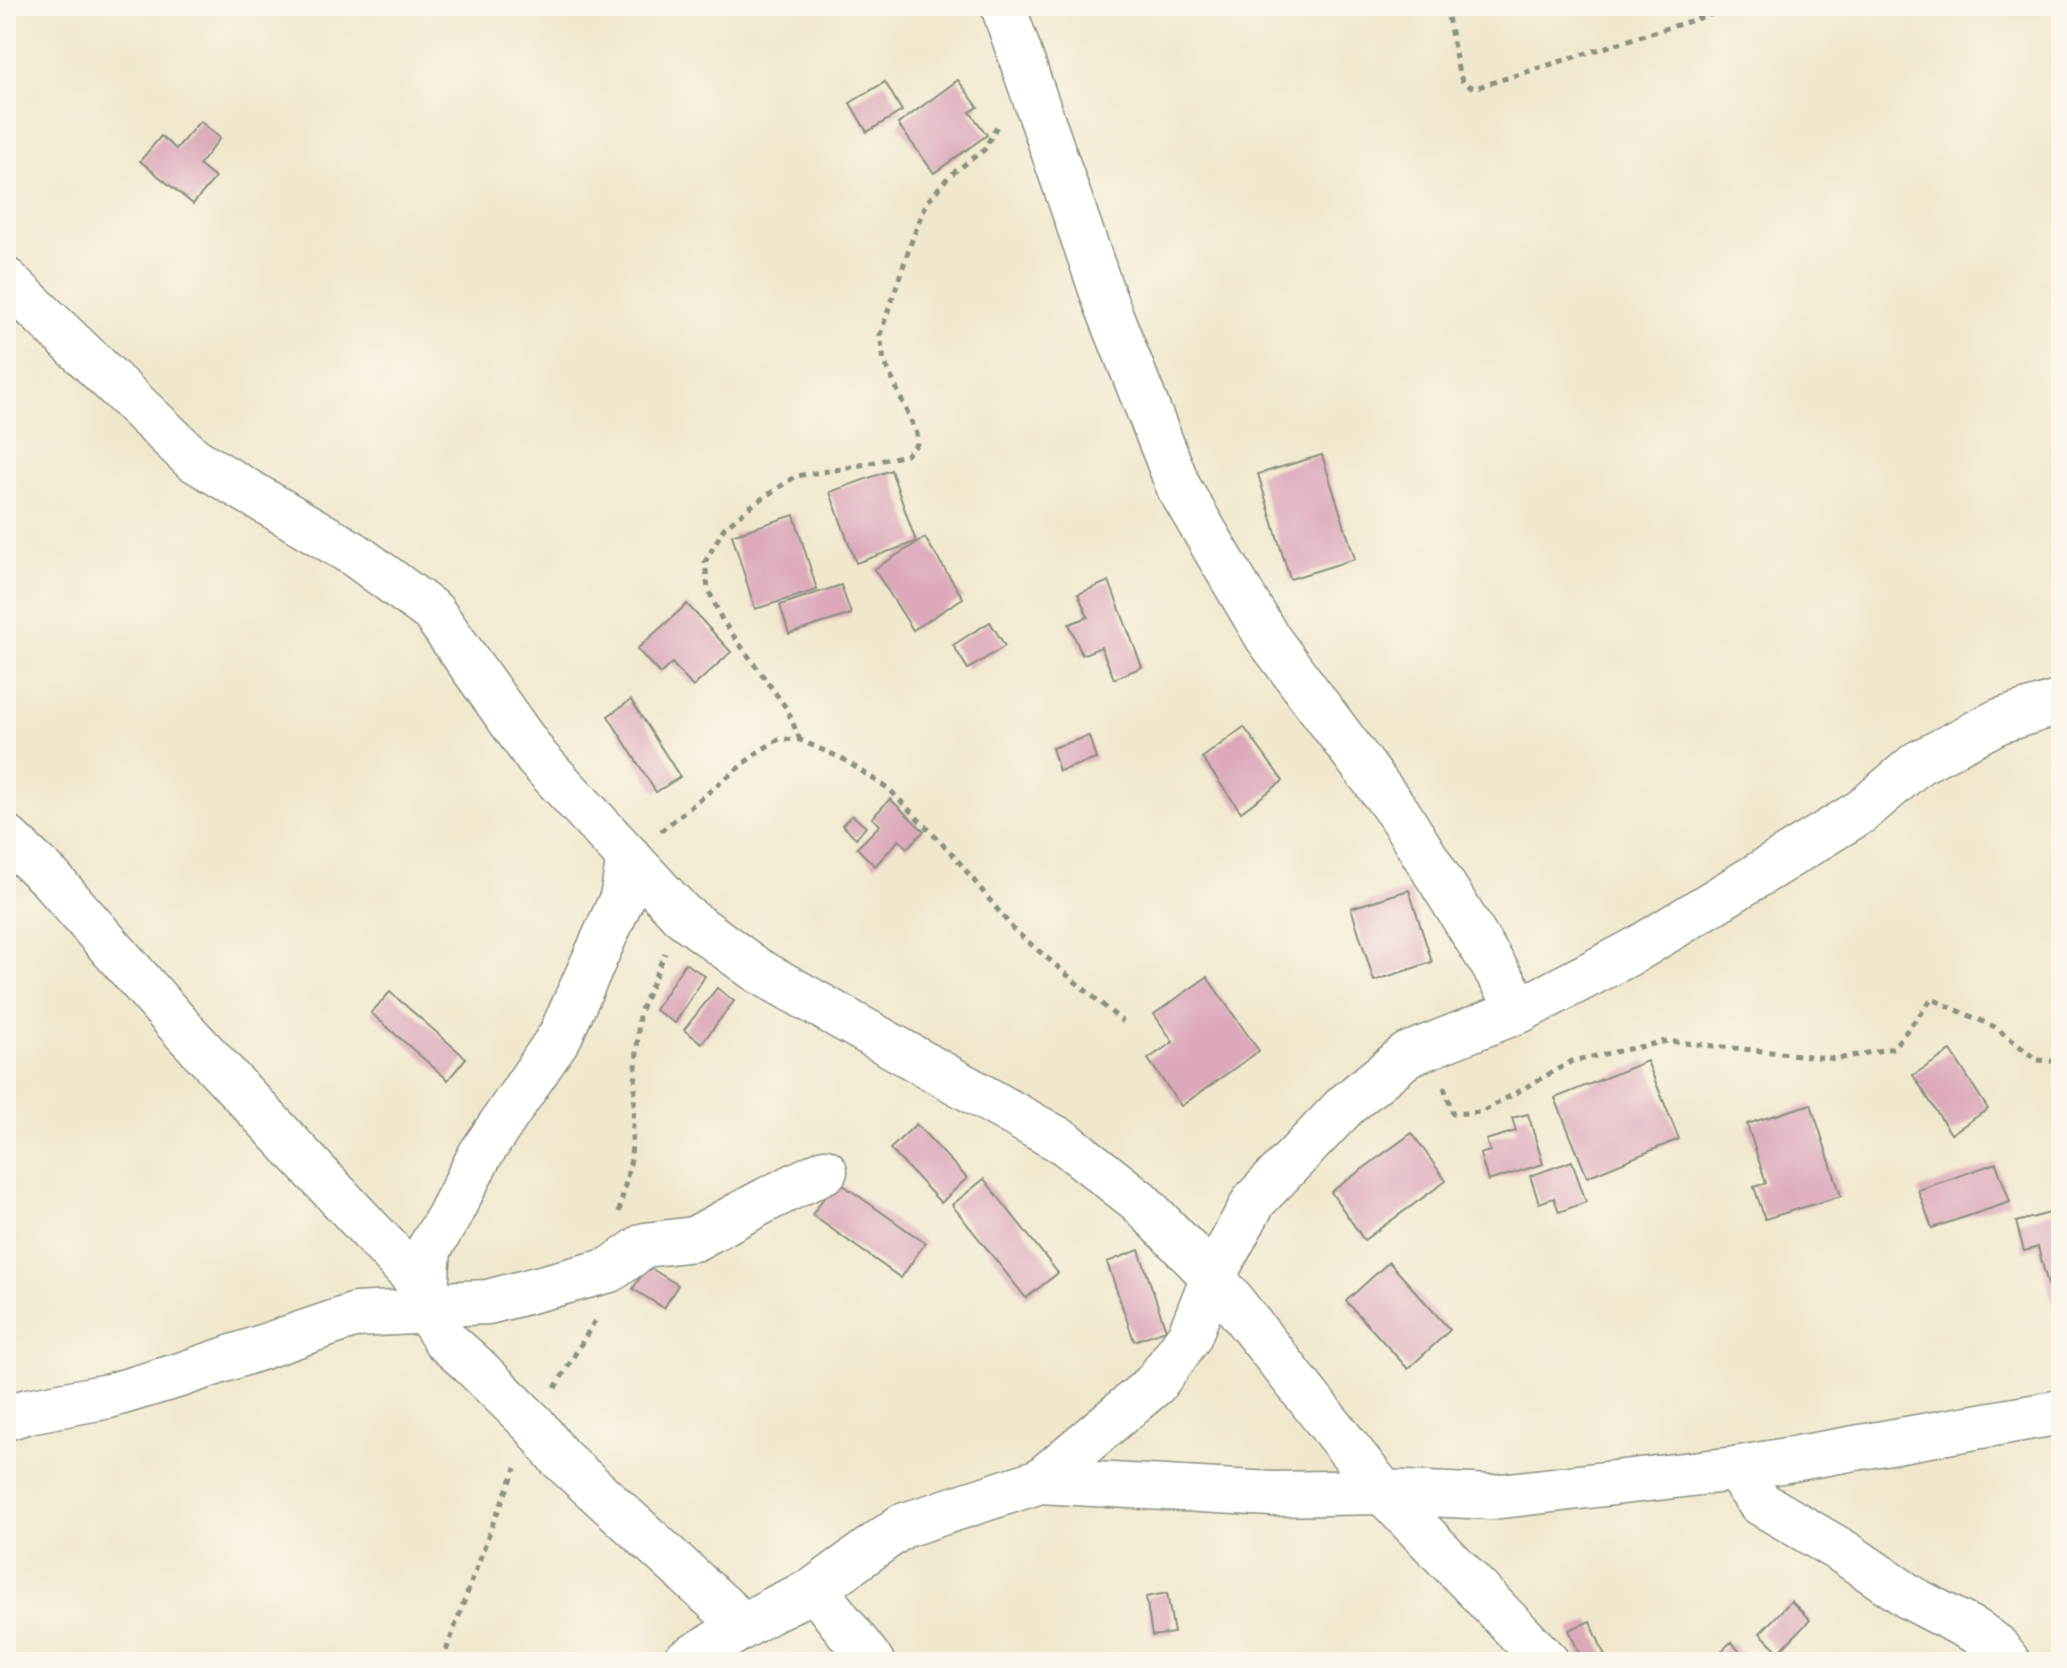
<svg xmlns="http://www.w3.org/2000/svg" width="2067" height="1668" font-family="Mali,sans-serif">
<rect width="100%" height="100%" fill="#fbf7ec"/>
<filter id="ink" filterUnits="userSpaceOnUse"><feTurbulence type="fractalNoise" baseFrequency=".0125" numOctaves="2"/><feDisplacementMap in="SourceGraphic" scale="16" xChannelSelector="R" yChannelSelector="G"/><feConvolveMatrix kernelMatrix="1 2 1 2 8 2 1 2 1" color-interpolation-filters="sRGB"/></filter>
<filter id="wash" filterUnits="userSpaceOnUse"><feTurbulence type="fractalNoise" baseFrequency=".006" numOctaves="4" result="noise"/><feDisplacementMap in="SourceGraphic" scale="32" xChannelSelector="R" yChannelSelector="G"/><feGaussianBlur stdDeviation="1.8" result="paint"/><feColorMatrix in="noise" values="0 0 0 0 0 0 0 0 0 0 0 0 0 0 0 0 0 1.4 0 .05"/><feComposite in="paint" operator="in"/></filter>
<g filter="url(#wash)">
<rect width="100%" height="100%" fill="#f0e7cc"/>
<g id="blocks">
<g fill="#dda8ba">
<polygon points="958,80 978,107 970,112 987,135 934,173 898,124"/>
<polygon points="885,82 902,111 867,132 850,103"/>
<polygon points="200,121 220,138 199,165 215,178 193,204 140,161 161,136 176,149"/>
<polygon points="1322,455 1355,559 1290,579 1258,474"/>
<polygon points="891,470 916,542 856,563 830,492"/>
<polygon points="794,515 817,590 755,609 732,535"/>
<polygon points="925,538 963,598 913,630 874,569"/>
<polygon points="1109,581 1142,667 1114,679 1101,647 1082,655 1069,624 1088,617 1078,594"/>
<polygon points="841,585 851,614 789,634 780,605"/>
<polygon points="687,604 731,652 693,687 672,663 660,674 637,649"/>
<polygon points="990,622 1005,646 968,669 953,645"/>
<polygon points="631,700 680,777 656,792 608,716"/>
<polygon points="1244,727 1283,781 1241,812 1202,758"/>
<polygon points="1089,736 1096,759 1059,771 1052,748"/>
<polygon points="890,799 924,831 907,848 899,840 875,866 857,848 880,825 872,818"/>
<polygon points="852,815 866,827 856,838 842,825"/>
<polygon points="1409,890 1432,962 1374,981 1351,908"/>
<polygon points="685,963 705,976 675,1023 655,1010"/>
<polygon points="1207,977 1259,1051 1181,1106 1148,1059 1173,1042 1154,1014"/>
<polygon points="717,988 734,1001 702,1043 684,1030"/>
<polygon points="390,992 466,1058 448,1080 371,1013"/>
<polygon points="1951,1051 1988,1109 1951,1134 1913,1075"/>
<polygon points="1647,1061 1679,1139 1587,1177 1555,1098"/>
<polygon points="1811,1104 1841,1196 1765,1219 1754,1187 1766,1183 1747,1124"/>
<polygon points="1528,1114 1543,1164 1488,1181 1480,1154 1490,1151 1486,1140 1516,1131 1512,1118"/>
<polygon points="916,1124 967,1178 941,1203 890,1149"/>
<polygon points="1412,1133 1446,1181 1364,1240 1331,1192"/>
<polygon points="1572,1161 1586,1202 1559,1212 1554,1198 1539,1203 1530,1176"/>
<polygon points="1996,1163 2010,1202 1932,1228 1918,1190"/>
<polygon points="984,1179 1058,1273 1026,1298 952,1205"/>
<polygon points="836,1180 925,1243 901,1278 812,1215"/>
<polygon points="2061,1210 2061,1306 2054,1308 2038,1247 2024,1251 2016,1222"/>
<polygon points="1139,1250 1166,1330 1134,1341 1107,1262"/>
<polygon points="1389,1262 1450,1330 1408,1369 1346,1301"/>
<polygon points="647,1266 678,1285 664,1308 633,1289"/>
<polygon points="1167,1593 1174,1633 1152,1636 1146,1597"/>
<polygon points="1791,1601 1810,1620 1779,1652 1760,1633"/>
<polygon points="1590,1621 1606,1658 1597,1662 1583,1662 1569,1630"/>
<polygon points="1731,1642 1749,1662 1710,1662"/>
<polygon points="1214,1656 1215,1662 1189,1662 1189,1660"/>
</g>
</g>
</g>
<g filter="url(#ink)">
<use href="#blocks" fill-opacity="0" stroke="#889280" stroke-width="2"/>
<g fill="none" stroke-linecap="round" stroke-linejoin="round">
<defs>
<g id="minor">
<polyline points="1003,6 1104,298 1179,488 1267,637 1399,814 1521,1010"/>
<polyline points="6,280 193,459 354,554 433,612 537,758 682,915 757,970 1065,1143 1139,1201 1213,1277 1383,1492 1547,1662"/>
<polyline points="6,837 50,878 185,1032 426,1290"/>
<polyline points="629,857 622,898 560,1036 480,1155 448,1218 429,1249 426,1290 431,1318 445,1340 470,1362 534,1425 559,1457 744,1626"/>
<polyline points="6,1418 28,1411 109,1396 180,1375 356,1315 413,1312 440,1304 488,1302 610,1270 645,1245 694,1239 766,1200 825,1171"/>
<polyline points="1735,1469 1760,1503 1845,1553 1911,1598 1977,1632 1996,1646 2008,1662"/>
<polyline points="1040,1481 1155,1384 1189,1337 1213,1277 1254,1201 1346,1105 1407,1055 1521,1010 1634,951 1862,811 1918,763 1999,721 2061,702"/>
<polyline points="815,1589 872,1662"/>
<polyline points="684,1662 773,1609 815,1589 902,1526 1040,1481 1272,1494 1383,1492 1492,1497 1735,1469 2061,1412"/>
</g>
</defs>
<use href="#minor" stroke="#889280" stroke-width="47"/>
<g stroke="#889280" stroke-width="5" stroke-dasharray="6 6" stroke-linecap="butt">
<polyline points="1446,6 1459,74 1464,84 1475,88 1738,6"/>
<polyline points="800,740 787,709 722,620 708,589 705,562 724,528 751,506 796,476 847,468 906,455 917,444 917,434 884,361 880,335 913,237 927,202 949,176 984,150 998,124"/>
<polyline points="661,831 758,752 779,739 800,740 843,759 889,789 955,857 1014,930 1123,1022"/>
<polyline points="1444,1087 1453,1114 1482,1112 1572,1061 1667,1041 1837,1059 1893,1048 1932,999 1995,1027 2037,1060 2061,1062"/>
<polyline points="619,1212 631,1159 639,1014 665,953"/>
<polyline points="555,1388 597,1317"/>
<polyline points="442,1662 493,1523 516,1468"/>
</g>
<use href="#minor" stroke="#fff" stroke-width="44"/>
</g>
</g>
<rect width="2067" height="1668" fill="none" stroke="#fbf7ec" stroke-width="32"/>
</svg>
